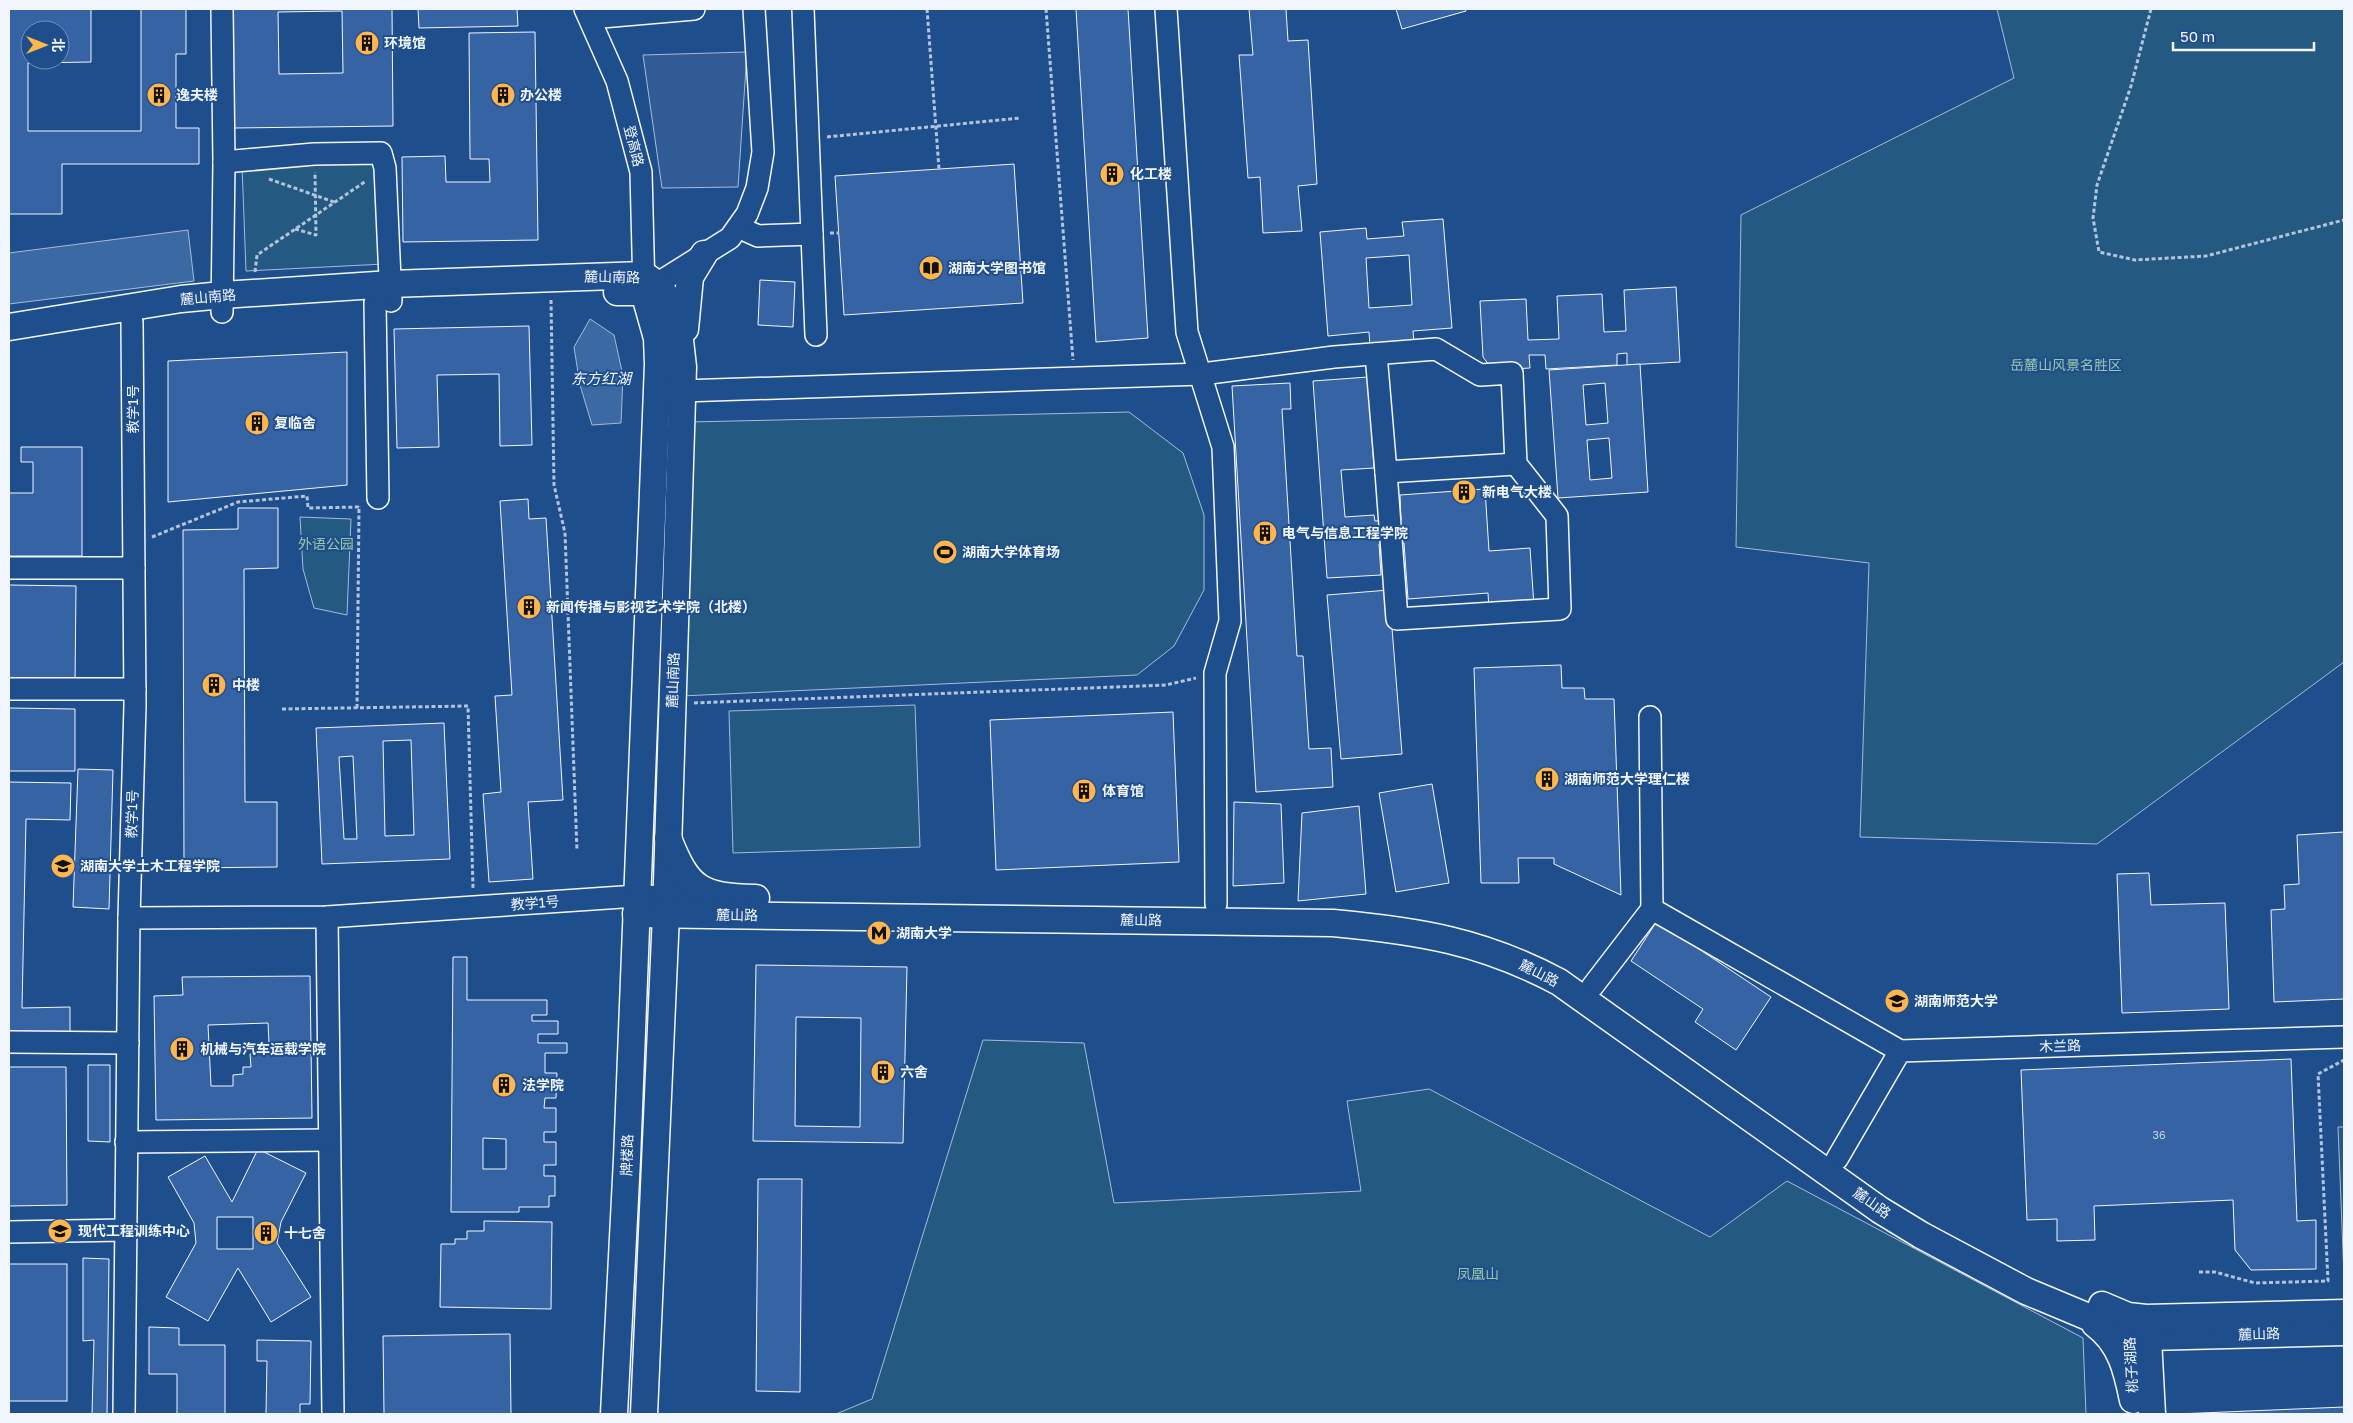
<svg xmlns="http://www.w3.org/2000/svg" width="2353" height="1423" font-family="'Golos Text','Noto Sans SC',sans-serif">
<rect width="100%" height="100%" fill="#1f4e8c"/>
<g fill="#245a82" stroke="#a8bbd7">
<polygon points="1997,9 2344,9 2344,662 2097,844 1860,837 1869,563 1736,547 1741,215 2014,78"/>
<polygon points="380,159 384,264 246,271 242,165"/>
<polygon points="1129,412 1183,453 1204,515 1204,590 1174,646 1137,675 681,696 690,422"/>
<polygon points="300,517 351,519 347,615 314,608 303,569"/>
<polygon points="915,705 920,847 733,853 729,711"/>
<polygon points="983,1040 1084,1043 1114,1203 1361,1191 1347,1101 1429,1089 1710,1237 1787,1181 2083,1338 2086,1414 836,1414 872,1399"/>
<polygon points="2338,1127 2344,1127 2344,1276"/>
</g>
<polygon fill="#305b95" stroke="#a8bbd7" points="747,52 738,187 662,188 643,55"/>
<g fill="#3b69a3" stroke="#a8bbd7">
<polygon points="188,230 194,281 9,304 9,253"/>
<polygon points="590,319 614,335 623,376 621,423 592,425 580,385 574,347"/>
</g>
<g fill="#3563a3" stroke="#f2f6ff" fill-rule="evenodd">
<path d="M9,9H91V62L28,63V131H141V9H186V54H176V128H199V164H62V214H9ZM30,30H60V60H30Z"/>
<path d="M233,9H392L393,126L234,128ZM342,11L343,73L279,74L278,12Z"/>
<polygon points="418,9 517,9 518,26 419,28"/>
<polygon points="1076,9 1128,9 1148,338 1096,342"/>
<polygon points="1249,9 1286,9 1288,41 1308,40 1317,184 1298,186 1302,231 1263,233 1260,177 1248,178 1239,55 1253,55"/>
<polygon points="1396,9 1465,9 1466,11 1402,29"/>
<polygon points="535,32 538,240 403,242 402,157 445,156 446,182 490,182 489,159 470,159 469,33"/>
<polygon points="1014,164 1023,303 844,315 835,176"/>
<path d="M1443,219L1452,328L1413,331L1414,342L1370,346L1369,332L1328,336L1320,232L1366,228L1367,239L1404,236L1402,222ZM1409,255L1412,305L1369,308L1366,258Z"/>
<polygon points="760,280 795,282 793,327 758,325"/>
<polygon points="1676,287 1680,362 1627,365 1627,353 1617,354 1617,365 1546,369 1545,355 1529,355 1530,368 1497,370 1489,365 1483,357 1480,301 1526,299 1528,340 1559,339 1557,296 1602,294 1604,332 1626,331 1624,290"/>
<polygon points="529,326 532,445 500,446 499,374 437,375 439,447 397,448 394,329"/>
<polygon points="347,352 347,485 168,502 168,361"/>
<path d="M1640,364L1648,492L1558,498L1549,370ZM1605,383L1608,423L1586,425L1583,385ZM1609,438L1612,478L1590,480L1587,440Z"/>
<polygon points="1368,377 1374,468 1341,470 1345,517 1374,515 1375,521 1401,520 1400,495 1485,489 1489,551 1530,548 1534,606 1489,609 1488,593 1408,599 1404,543 1379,544 1381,575 1327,578 1313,381"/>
<polygon points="1290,383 1291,409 1282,409 1297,656 1303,656 1309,749 1331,748 1333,787 1256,792 1232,386"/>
<polygon points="21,447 82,447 82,556 9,556 9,493 33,493 33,462 21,462"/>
<polygon points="528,499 529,519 546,518 563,800 528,802 533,879 489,882 483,794 501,792 495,696 512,695 500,501"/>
<polygon points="238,508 278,508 278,568 244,569 245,802 277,802 277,867 184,868 183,530 238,529"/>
<polygon points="9,585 76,586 75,684 9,683"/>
<polygon points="1389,590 1402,754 1341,759 1327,595"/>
<polygon points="1561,665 1562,688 1584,688 1585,699 1614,699 1621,895 1554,864 1554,858 1518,858 1519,883 1481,883 1474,668"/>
<polygon points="9,708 75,709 75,771 9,771"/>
<polygon points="1173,712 1179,862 996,870 990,720"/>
<path d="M444,723L450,859L322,864L316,728ZM411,740L414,835L385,836L383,741ZM353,756L357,839H344L339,757Z"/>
<polygon points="78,769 113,770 109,909 73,907"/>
<polygon points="9,782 71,783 70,820 26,819 22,1008 70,1007 70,1034 9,1033"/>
<polygon points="1432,784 1449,883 1396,892 1379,793"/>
<polygon points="1234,802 1281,804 1284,883 1233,886"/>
<polygon points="1359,806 1366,894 1298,901 1302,813"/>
<polygon points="2344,832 2344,999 2274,1002 2271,910 2285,909 2284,885 2299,884 2297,835"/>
<polygon points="2149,873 2151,905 2225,903 2229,1009 2122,1013 2117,874"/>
<polygon points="1657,921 1771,997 1736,1050 1695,1022 1703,1009 1631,961"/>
<path d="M453,957H467V1000H547V1015H532V1021H558V1034H538V1043H567V1053H545V1073H557L556,1098H545L544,1108H556V1132H544V1142H556V1165H544V1176H555V1196H549V1207H519V1212H451ZM483,1138L506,1139V1169H483Z"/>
<path d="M756,965L907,967L903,1143L753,1141ZM796,1017L861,1018L860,1127L795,1126Z"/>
<path d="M310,976L312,1118L156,1120L154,996L183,995L182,977ZM268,1023L269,1043L256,1044L257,1054H250L251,1067H243V1074L233,1075V1086H211L208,1025Z"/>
<polygon points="2291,1059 2297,1221 2316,1220 2316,1269 2251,1270 2235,1250 2233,1200 2094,1206 2095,1240 2057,1241 2057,1219 2027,1220 2021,1070"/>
<polygon points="88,1065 110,1065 110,1142 88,1141"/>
<polygon points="9,1067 66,1067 67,1205 9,1206"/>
<path d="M258,1149L306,1173L281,1222L277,1243L311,1297L271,1322L238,1268L208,1321L166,1297L196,1243L194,1223L168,1177L205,1156L232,1202ZM217,1217H253V1249H217Z"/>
<polygon points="758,1179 802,1179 800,1392 756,1391"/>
<polygon points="484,1221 552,1222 551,1309 440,1307 441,1244 455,1244 455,1239 467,1239 467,1231 484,1231"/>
<polygon points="83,1258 109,1259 107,1414 92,1414 94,1340 83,1341"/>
<rect x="9" y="1264" width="58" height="137"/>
<polygon points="149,1327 179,1328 179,1345 225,1345 225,1414 177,1414 177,1374 149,1374"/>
<polygon points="510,1334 511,1414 384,1414 383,1336"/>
<polygon points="257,1340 311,1341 310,1404 300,1404 300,1414 266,1414 267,1361 257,1361"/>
<polygon points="2344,1407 2344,1414 2177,1414"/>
</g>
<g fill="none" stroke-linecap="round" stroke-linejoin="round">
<defs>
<g id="minor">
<polyline points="585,9 617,81 641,172 644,291"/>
<polyline points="803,9 816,335"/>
<polyline points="1166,9 1187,332 1223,447 1230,621 1215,673 1216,904"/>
<polyline points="590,18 694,9"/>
<polyline points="224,162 314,154 381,153 385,168 391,301"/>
<polyline points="738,227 758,236 812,234"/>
<polyline points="644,292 730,238 747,214 757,188 763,152 754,9"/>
<polyline points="375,302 378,498"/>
<polyline points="222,312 224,162 222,9"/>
<polyline points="132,322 135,705 129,918 327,917 637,896 720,898"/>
<polyline points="1376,354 1386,472 1516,464"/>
<polyline points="682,391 1202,374 1334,357 1436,349 1480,375 1512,373 1516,464 1557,516 1560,609 1397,619 1386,472"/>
<polyline points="9,568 134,568"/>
<polyline points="9,689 135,689"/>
<polyline points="1650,717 1652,909"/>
<polyline points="327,917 333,1414"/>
<polyline points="1592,987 1652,909 1900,1051"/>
<polyline points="9,1042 128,1043"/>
<polyline points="126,1142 328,1140"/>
<polyline points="1837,1159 1900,1051 2344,1037"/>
<polyline points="9,1232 125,1230"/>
<polyline points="124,1414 129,918"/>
</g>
<g id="major">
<polyline points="9,327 181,299 223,295 391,284 644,275 657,284 671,303 678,323 683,367 666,914 644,1414"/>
<polyline points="685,329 690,277 704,254"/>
<path d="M668,838C688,890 701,897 756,898"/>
<path d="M636,914L1333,923C1419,931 1482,941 1559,982L1880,1210L1921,1235L2026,1291L2129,1334L2147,1337L2344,1332"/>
<polyline points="2102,1305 2128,1316 2146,1318 2344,1313"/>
<polyline points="2147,1320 2152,1414"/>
<path d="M2095,1324C2121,1343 2127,1371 2133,1400"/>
<polyline points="614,1414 627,1159 658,364 657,338 644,292 617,292"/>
</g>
</defs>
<use href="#minor" stroke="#f2f6ff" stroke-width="24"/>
<use href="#major" stroke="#f2f6ff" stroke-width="29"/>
<g stroke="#b3c4dc" stroke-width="3" stroke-dasharray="4 2.5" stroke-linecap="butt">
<polyline points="927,9 939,169"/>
<polyline points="1046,9 1073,360"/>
<polyline points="2151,9 2131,86 2097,185 2093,218 2099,252 2135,260 2206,256 2344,220"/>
<polyline points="827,137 1020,118"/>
<polyline points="269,179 334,202"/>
<polyline points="295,229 316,235 315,172"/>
<polyline points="830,233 839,233"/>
<polyline points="255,272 257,255 366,181"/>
<polyline points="551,300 554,485 565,533 577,851"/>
<polyline points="152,537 238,502 307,496 308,508 359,507"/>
<polyline points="694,703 1166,685 1196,678"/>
<polyline points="357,708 359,506"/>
<polyline points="282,709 468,706 473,888"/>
<polyline points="2199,1272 2215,1272 2255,1283 2328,1281 2318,1074 2344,1060"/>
</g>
<use href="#minor" stroke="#1f4e8c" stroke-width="21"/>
<use href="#major" stroke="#1f4e8c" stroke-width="26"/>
</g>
<defs>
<symbol id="building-disc" viewBox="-11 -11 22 22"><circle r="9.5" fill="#ffb74d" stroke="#1f4e8c"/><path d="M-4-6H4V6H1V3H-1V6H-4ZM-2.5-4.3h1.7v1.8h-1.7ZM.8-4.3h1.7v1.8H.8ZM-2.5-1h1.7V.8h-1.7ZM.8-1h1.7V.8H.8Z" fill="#111"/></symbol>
<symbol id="library-disc" viewBox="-11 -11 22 22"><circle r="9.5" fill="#ffb74d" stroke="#1f4e8c"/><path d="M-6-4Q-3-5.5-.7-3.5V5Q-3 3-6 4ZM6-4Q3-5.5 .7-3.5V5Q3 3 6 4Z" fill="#111"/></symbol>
<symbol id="stadium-disc" viewBox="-11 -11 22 22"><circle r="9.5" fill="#ffb74d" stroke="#1f4e8c"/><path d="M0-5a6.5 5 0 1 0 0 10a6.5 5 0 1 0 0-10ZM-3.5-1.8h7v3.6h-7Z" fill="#111"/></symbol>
<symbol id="university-disc" viewBox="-11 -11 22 22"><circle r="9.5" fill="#ffb74d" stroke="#1f4e8c"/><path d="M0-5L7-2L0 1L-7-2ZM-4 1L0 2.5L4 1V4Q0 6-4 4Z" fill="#111"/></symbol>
<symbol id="metro-disc" viewBox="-11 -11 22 22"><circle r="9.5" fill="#ffb74d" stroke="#1f4e8c"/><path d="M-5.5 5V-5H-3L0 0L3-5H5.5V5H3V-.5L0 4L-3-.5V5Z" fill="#111"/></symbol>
<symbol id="school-disc" viewBox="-11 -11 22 22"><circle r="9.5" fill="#ffb74d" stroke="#1f4e8c"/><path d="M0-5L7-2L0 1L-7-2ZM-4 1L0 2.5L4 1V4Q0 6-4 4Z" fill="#111"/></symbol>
</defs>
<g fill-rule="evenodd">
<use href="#building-disc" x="353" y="29" width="28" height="28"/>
<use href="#building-disc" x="145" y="81" width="28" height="28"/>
<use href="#building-disc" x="489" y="81" width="28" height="28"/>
<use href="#building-disc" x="1098" y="160" width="28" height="28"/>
<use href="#library-disc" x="917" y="254" width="28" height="28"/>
<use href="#building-disc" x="243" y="409" width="28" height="28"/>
<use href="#building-disc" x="1450" y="478" width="28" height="28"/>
<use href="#building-disc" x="1251" y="519" width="28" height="28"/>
<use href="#stadium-disc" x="931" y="538" width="28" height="28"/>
<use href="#building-disc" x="515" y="593" width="28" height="28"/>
<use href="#building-disc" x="200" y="671" width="28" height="28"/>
<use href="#building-disc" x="1533" y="765" width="28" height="28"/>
<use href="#building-disc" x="1070" y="777" width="28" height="28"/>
<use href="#university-disc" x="49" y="852" width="28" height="28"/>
<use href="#metro-disc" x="865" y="919" width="28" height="28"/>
<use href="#university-disc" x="1883" y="987" width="28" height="28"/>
<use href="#building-disc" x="168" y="1035" width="28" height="28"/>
<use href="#building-disc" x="869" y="1058" width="28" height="28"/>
<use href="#building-disc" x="490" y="1071" width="28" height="28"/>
<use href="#school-disc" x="46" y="1217" width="28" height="28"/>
<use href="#building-disc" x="252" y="1219" width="28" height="28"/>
</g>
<g text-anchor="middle" stroke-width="4" stroke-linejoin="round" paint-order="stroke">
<g font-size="11" fill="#c3d1e8">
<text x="2159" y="1139">36</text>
</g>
<g font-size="14" font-weight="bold" fill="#f2f6ff" stroke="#1f4e8c" text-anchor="start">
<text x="384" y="48">环境馆</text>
<text x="176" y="100">逸夫楼</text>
<text x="520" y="100">办公楼</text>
<text x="1130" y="179">化工楼</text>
<text x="948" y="273">湖南大学图书馆</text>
<text x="274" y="428">复临舍</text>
<text x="1482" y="497">新电气大楼</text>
<text x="1282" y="538">电气与信息工程学院</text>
<text x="962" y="557">湖南大学体育场</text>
<text x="546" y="612">新闻传播与影视艺术学院（北楼）</text>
<text x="232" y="690">中楼</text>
<text x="1564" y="784">湖南师范大学理仁楼</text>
<text x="1102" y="796">体育馆</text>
<text x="80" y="871">湖南大学土木工程学院</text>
<text x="896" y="938">湖南大学</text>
<text x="1914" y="1006">湖南师范大学</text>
<text x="200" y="1054">机械与汽车运载学院</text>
<text x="900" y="1077">六舍</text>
<text x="522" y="1090">法学院</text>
<text x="78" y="1236">现代工程训练中心</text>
<text x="284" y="1238">十七舍</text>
</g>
<g font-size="14" fill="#f2f6ff" stroke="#1f4e8c">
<text transform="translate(634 146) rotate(76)" y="5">登高路</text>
<text transform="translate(612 277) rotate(1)" y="5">麓山南路</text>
<text transform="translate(208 297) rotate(-5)" y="5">麓山南路</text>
<text transform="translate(133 409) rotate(-90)" y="5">教学1号</text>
<text transform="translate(673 680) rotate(-88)" y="5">麓山南路</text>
<text transform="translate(132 814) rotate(-88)" y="5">教学1号</text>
<text transform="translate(535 903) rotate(-4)" y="5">教学1号</text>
<text transform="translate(737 915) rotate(1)" y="5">麓山路</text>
<text transform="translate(1141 920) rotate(1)" y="5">麓山路</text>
<text transform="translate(1539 973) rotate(27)" y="5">麓山路</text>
<text transform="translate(2060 1046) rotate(-2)" y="5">木兰路</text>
<text transform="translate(627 1155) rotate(-88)" y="5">牌楼路</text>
<text transform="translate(1872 1203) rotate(35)" y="5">麓山路</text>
<text transform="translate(2259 1334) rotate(-2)" y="5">麓山路</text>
<text transform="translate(2131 1365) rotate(-93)" y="5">桃子湖路</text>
</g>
<g font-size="14" fill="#97c8a6" stroke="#1f4e8c">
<text x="2066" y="370">岳麓山风景名胜区</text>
<text x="326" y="549">外语公园</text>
<text x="1478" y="1279">凤凰山</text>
</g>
<g font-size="15" font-style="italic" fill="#f2f6ff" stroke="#1f4e8c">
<text x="601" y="384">东方红湖</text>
</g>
</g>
<rect width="2353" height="1423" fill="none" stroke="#f2f6ff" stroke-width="20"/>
<g transform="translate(45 45) rotate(90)"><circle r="24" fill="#1f4e8c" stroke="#7391ba"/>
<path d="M0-4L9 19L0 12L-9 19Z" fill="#ffb74d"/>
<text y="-8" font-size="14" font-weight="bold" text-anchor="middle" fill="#f2f6ff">北</text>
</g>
<path d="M2173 42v8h141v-8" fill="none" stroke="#f2f6ff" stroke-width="2.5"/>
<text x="2180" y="42" font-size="15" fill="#f2f6ff" stroke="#1f4e8c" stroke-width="4" paint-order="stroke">50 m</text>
</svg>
